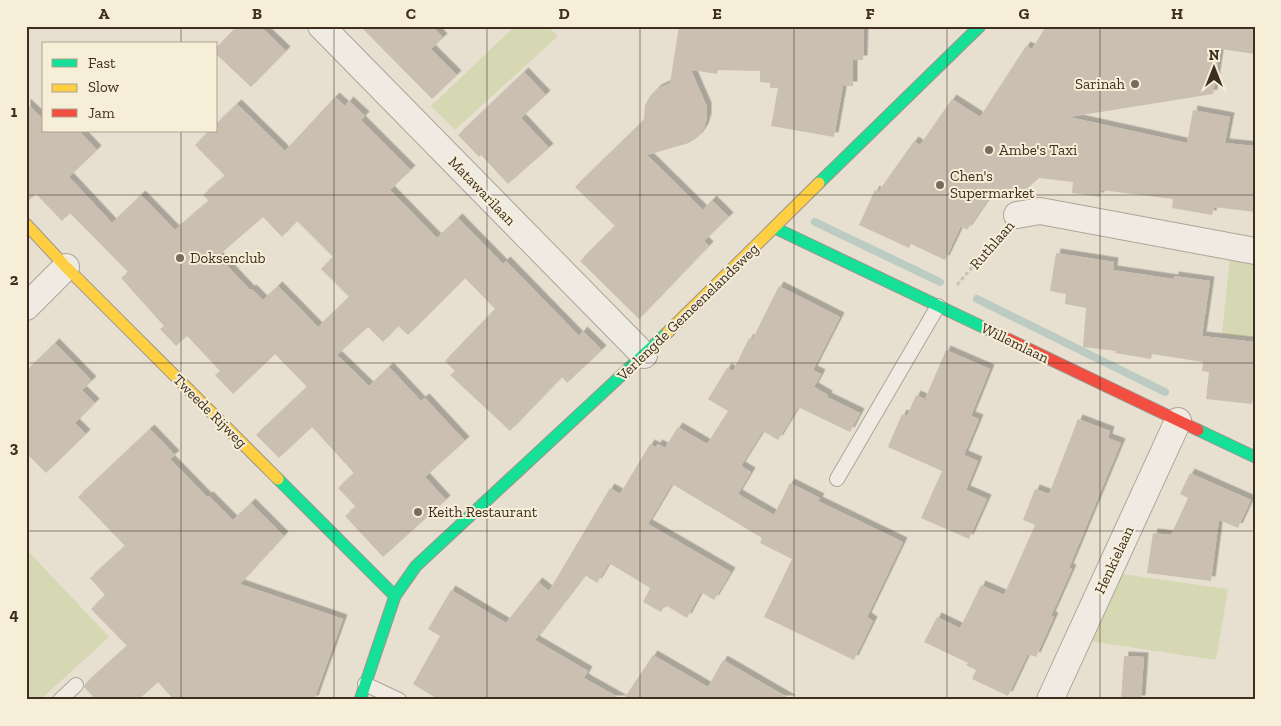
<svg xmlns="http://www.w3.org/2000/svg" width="1281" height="726" font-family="'Zilla Slab',serif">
<defs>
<filter id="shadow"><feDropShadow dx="4.5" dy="-4.5" stdDeviation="0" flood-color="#0004"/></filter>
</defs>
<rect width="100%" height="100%" fill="#e7e0d1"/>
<g fill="#d6d7b3">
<polygon points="515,26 547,26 558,36 455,130 431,106"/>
<polygon points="1230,256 1255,259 1255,338 1222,334"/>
<polygon points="26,549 109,637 40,700 26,700"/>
<polygon points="1122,574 1228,589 1216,660 1089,641"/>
</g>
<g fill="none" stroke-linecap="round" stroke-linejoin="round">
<g stroke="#bcccc2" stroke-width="8">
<polyline points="815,222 940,282"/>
<polyline points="977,299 1165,392"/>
</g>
</g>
<g fill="#cbbfb2" fill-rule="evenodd" filter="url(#shadow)">
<polygon points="237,26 260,26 286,51 251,87 216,54 216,48"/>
<polygon points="360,26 432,26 443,38 431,49 457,75 432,99"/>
<polygon points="679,26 864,26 863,60 853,60 853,86 843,86 834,137 771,126 778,88 770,88 770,83 760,82 760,71 718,70 717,74 691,70 707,107 707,118 704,128 698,137 689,143 647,155 703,210 712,200 729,217 704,241 709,246 639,319 580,261 615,226 575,187 644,120 645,105 650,96 657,89 670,83"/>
<polygon points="1046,26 1255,26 1255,54 1220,49 1213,94 1069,117 1187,143 1193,110 1230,117 1225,143 1255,146 1255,212 1214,207 1212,215 1172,208 1173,199 1101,190 1100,197 1072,193 1073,182 1039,178 1014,200 996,188 967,230 961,226 945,260 911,244 909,248 859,225 875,190 878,192 914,141 920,145 952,99 980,117 1026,46 1032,49"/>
<polygon points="524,72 546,95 521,118 549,148 508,184 481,155 479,157 458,135"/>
<path d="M335,97L345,106L349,101L365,116L361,120L411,170L390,190L437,238L458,218L503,264L506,261L579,336L583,331L602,350L567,383L562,377L510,431L450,375L455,371L445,361L495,309L465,278L408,335L398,326L383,342L368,327L337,355L369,386L389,367L421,401L425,398L465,441L425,477L446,500L383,557L345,516L356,507L338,488L354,473L312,427L279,458L256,435L307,387L275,354L233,394L215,375L220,371L187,336L176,346L160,329L164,326L121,278L128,272L70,213L62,221L36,194L26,203V103L44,120V131H79L97,150L69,177L112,223L141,195L175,230L209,201L203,195L225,176L195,145L209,131H216V124L237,104L285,151ZM263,217L282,237L297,221L333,257L321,269L349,297L318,327L278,286L263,300L252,289L250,290L218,256Z"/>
<polygon points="1056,253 1114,262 1113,270 1174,279 1174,276 1210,281 1202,336 1255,342 1255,381 1252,404 1206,399 1209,372 1202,371 1203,362 1152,354 1151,359 1115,353 1116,351 1083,347 1086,308 1065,304 1066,294 1050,291"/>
<polygon points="779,286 840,317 813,370 821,374 814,387 828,395 827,397 860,413 850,432 798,407 778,440 763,431 741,466 751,472 738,494 774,515 790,483 820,498 818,501 903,542 867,617 873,621 854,660 764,617 792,559 760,543 762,538 672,484 648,524 731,572 714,600 701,592 687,618 665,605 661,612 643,602 650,588 609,563 597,583 585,575 535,640 588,671 584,678 623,700 439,700 413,684 440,636 428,629 451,590 506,623 538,582 549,591 610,488 620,494 650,444 656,447 658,444 665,448 678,427 707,444 728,411 708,399 727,368 733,371 749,338 752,340"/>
<polygon points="55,343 92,381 82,390 95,403 75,423 86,434 46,473 26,453 26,371"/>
<polygon points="946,350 990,369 971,416 979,419 964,455 978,461 966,490 987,499 969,539 921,518 942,471 888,447 902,414 907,416 916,395 925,399"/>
<polygon points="1078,419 1110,431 1108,438 1121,443 1069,568 1072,569 1051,616 1054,617 1036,657 1028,654 1008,696 972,679 976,670 966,665 968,663 924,642 937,617 960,628 981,585 1004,595 1035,525 1023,520 1035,489 1049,494"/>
<polygon points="150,429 175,455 170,459 207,497 209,496 233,520 251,503 284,536 240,584 343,619 314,700 174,700 158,682 138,700 96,700 84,687 85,684 127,646 91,609 105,595 90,578 125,546 78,497"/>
<polygon points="1190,473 1251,500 1238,528 1219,520 1211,581 1147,573 1153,533 1171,535 1188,498 1180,494"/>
<polygon points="653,655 708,687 723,660 792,700 623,700"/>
<polygon points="1124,656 1144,657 1141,700 1121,700"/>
</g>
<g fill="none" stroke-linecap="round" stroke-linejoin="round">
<defs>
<g id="lane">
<polyline points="837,479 938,306"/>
<polyline points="365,684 399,700"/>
<polyline points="60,700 76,685"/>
</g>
<g id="street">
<polyline points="321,26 644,355"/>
<polyline points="1017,215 1040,211 1255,251"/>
<polyline points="26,307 66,267"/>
<polyline points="1050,700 1178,421"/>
</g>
<g id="fast">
<polyline points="819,183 980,26"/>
<polyline points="775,228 991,331"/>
<polyline points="1198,430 1255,457"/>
<polyline points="278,479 395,596"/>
<polyline points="360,700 395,596 416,566 668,332"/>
</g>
<g id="slow">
<polyline points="26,224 66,267 278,479"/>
<polyline points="668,332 819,183"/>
</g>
<polyline id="jam" points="991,331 1198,430"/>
</defs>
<use href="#lane" stroke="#ada599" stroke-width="16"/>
<use href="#street" stroke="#ada599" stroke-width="28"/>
<use href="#fast" stroke="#9c958a" stroke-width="13"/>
<use href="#slow" stroke="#9c958a" stroke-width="13"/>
<use href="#jam" stroke="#9c958a" stroke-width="13"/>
<polyline stroke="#c8c2b9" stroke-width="3" stroke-dasharray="4 2.5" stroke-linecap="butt" points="957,285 1000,235"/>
<use href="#lane" stroke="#efebe3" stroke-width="14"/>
<use href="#street" stroke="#efebe3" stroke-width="26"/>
<use href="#fast" stroke="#16e098" stroke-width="11"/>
<use href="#slow" stroke="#ffcf43" stroke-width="11"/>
<use href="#jam" stroke="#f24e42" stroke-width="11"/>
</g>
<path fill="none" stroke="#3d2e20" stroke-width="1" stroke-opacity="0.55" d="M181,26V44M334,26V700M487,26V700M640,26V700M794,26V700M947,26V700M1100,26V700M181,131V700M26,195H1255M26,363H1255M26,531H1255"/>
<g fill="#786c5e" stroke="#f7eed8" stroke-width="2">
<circle cx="1135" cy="84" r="5"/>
<circle cx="989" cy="150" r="5"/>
<circle cx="940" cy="185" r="5"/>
<circle cx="180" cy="258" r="5"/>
<circle cx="418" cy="512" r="5"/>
</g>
<g text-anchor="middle" stroke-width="4" stroke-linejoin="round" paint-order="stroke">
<g font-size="15" fill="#3d2e20" stroke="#f7eed8" text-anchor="start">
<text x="1125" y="89" text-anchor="end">Sarinah</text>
<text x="999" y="155">Ambe's Taxi</text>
<text x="950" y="181">Chen's<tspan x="950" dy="17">Supermarket</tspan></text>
<text x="190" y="263">Doksenclub</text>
<text x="428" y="517">Keith Restaurant</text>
</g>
<g font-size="15" fill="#3d2e20" stroke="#f7eed8">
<text transform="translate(482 191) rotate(46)" y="5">Matawarilaan</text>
<text transform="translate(992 245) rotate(-49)" y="5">Ruthlaan</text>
<text transform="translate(688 312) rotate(-44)" y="5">Verlengde Gemeenelandsweg</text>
<text transform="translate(1015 343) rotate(26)" y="5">Willemlaan</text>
<text transform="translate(210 411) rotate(45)" y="5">Tweede Rijweg</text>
<text transform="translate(1114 560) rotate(-65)" y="5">Henkielaan</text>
</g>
</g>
<rect width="1281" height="726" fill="none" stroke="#f7eed8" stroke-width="55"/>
<rect x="42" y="42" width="175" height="90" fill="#f7eed8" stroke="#ada18e"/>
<rect x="52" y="59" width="25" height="8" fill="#16e098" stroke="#ada18e"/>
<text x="88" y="68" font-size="15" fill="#3d2e20">Fast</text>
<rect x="52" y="84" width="25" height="8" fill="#ffcf43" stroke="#ada18e"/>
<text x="88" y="92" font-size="15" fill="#3d2e20">Slow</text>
<rect x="52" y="109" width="25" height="8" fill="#f24e42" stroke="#ada18e"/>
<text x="88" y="118" font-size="15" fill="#3d2e20">Jam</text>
<g transform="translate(1214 68)" stroke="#f7eed8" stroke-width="4" paint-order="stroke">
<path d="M0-4L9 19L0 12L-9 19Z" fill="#3d2e20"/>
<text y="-8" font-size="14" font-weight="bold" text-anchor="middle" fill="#3d2e20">N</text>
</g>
<rect x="28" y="28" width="1226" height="670" fill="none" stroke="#3d2e20" stroke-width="2"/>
<g font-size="16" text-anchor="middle" font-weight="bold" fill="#3d2e20">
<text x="104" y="19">A</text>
<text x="257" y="19">B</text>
<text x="411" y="19">C</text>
<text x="564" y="19">D</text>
<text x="717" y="19">E</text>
<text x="870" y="19">F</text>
<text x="1024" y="19">G</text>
<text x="1177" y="19">H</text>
<text x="14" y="117">1</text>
<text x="14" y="285">2</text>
<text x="14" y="453">3</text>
<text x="14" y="620">4</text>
</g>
</svg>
